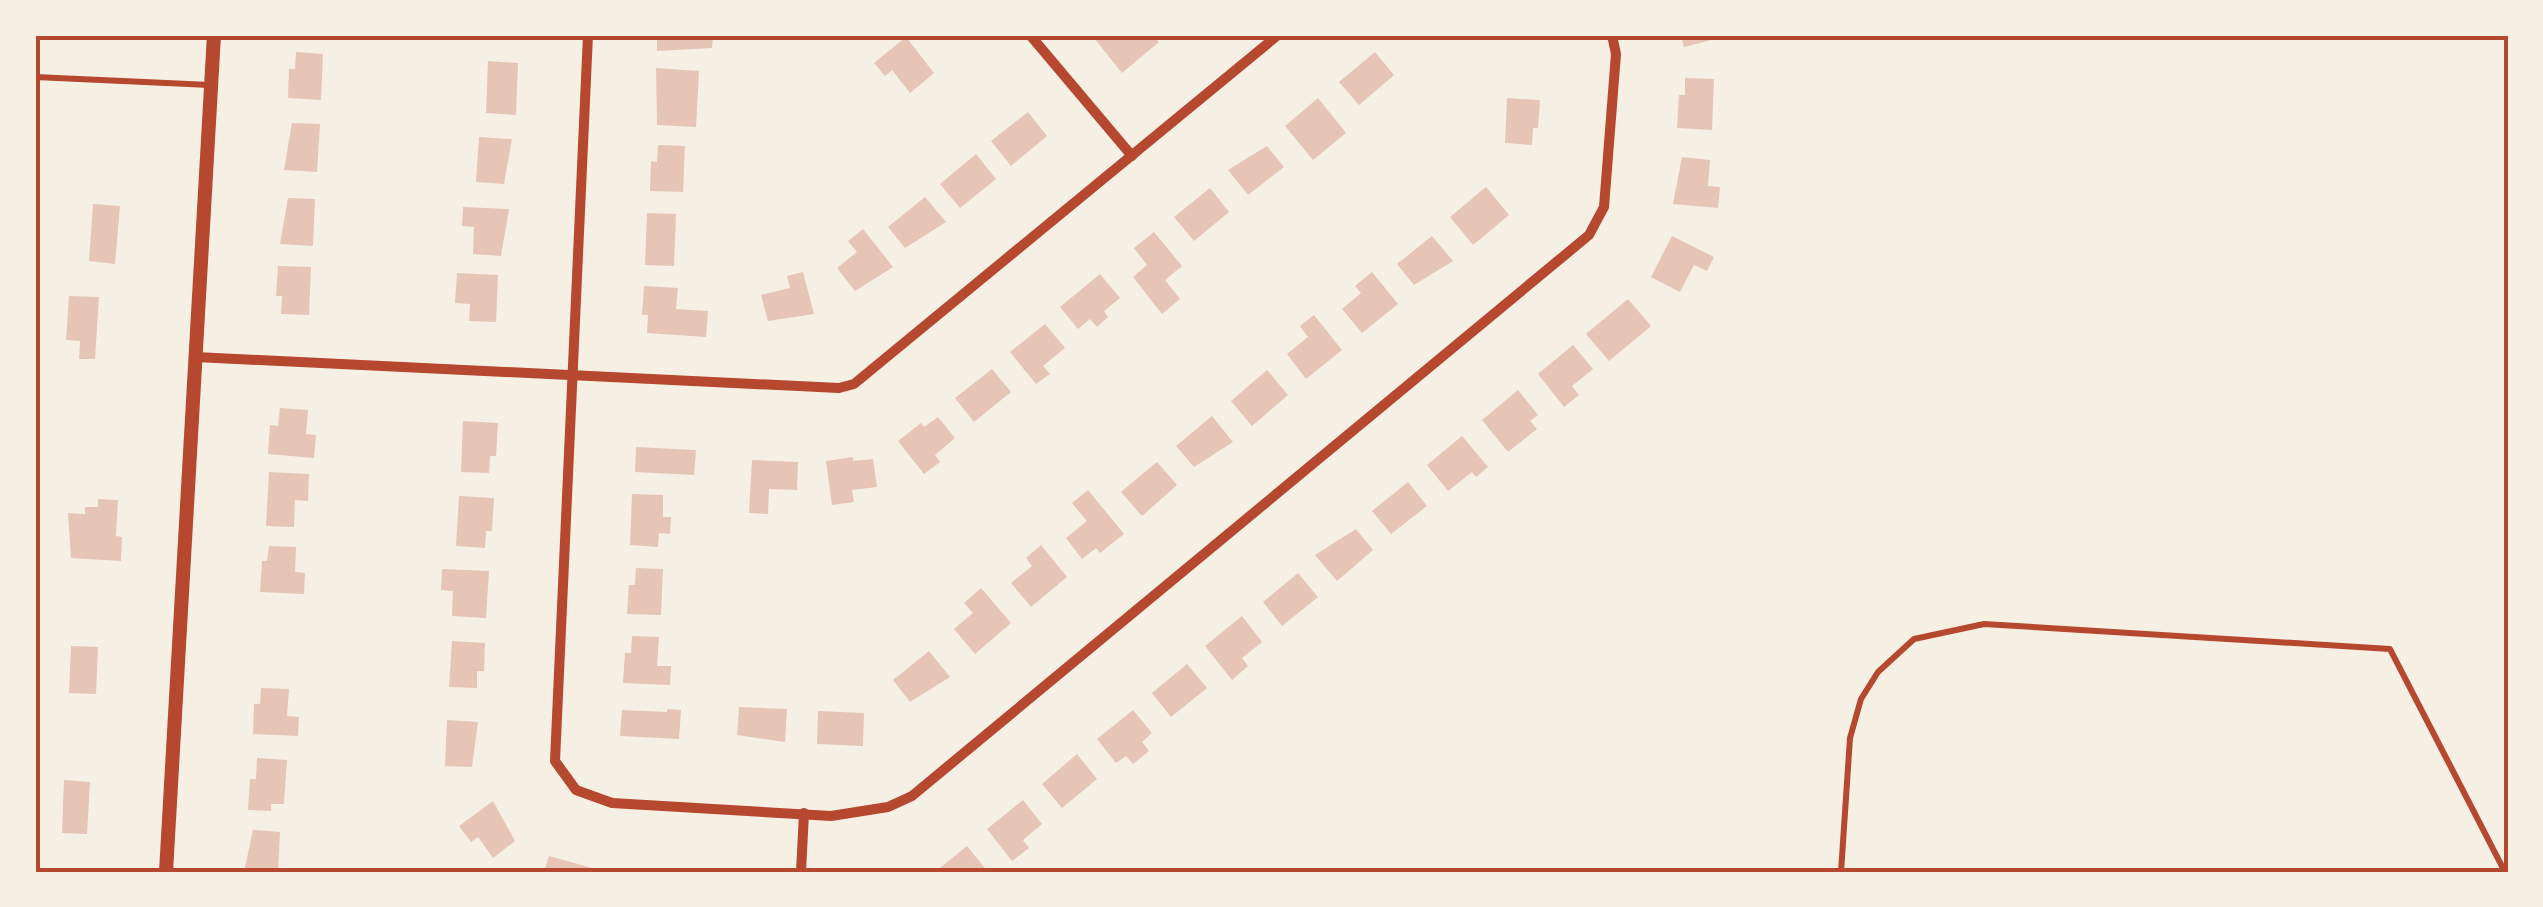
<svg xmlns="http://www.w3.org/2000/svg" width="2543" height="907" font-family="Ubuntu,sans-serif">
<rect width="100%" height="100%" fill="#f6efe4"/>
<g fill="#e6c5b7">
<polygon points="657,35 713,35 712,48 657,51"/>
<polygon points="1097,35 1153,35 1159,42 1122,73 1094,38"/>
<polygon points="1681,35 1727,35 1727,36 1684,47"/>
<polygon points="906,37 934,73 910,93 892,70 885,76 874,63"/>
<polygon points="296,52 323,54 321,100 288,98 289,69 295,69"/>
<polygon points="1375,52 1394,75 1359,105 1339,82"/>
<polygon points="488,61 518,63 516,115 486,113"/>
<polygon points="656,68 699,71 696,127 657,125"/>
<polygon points="1685,78 1714,79 1712,130 1677,128 1679,95 1685,95"/>
<polygon points="1318,98 1346,133 1313,160 1285,126"/>
<polygon points="1507,98 1540,100 1538,128 1533,128 1532,145 1505,143"/>
<polygon points="1028,112 1047,136 1011,166 991,141"/>
<polygon points="292,123 320,124 317,172 284,170"/>
<polygon points="479,137 512,139 504,184 476,182"/>
<polygon points="658,145 685,146 683,192 650,191 651,161 657,162"/>
<polygon points="1267,146 1284,167 1248,195 1228,170"/>
<polygon points="976,154 996,179 960,208 940,184"/>
<polygon points="1682,157 1710,160 1708,186 1720,187 1718,208 1673,204"/>
<polygon points="1486,187 1509,215 1473,245 1450,217"/>
<polygon points="1210,188 1229,212 1194,241 1174,217"/>
<polygon points="925,197 946,222 905,248 888,227"/>
<polygon points="288,198 315,199 313,246 280,244"/>
<polygon points="93,204 120,206 115,264 89,261"/>
<polygon points="463,207 509,209 501,256 473,254 474,227 462,226"/>
<polygon points="647,213 676,214 674,266 645,265"/>
<polygon points="863,229 893,267 855,291 837,268 857,252 848,241"/>
<polygon points="1154,232 1182,266 1165,280 1180,299 1162,314 1133,277 1147,265 1134,248"/>
<polygon points="1432,236 1453,261 1414,285 1397,264"/>
<polygon points="1672,236 1714,257 1707,271 1694,265 1680,292 1651,277"/>
<polygon points="278,266 311,267 309,315 281,314 282,296 276,296"/>
<polygon points="803,272 814,314 768,321 761,295 790,288 787,276"/>
<polygon points="1372,272 1398,304 1362,333 1342,309 1361,293 1355,286"/>
<polygon points="457,273 498,275 496,322 469,321 470,304 455,303"/>
<polygon points="1100,274 1120,298 1104,311 1108,317 1097,327 1090,319 1078,329 1060,307"/>
<polygon points="644,286 678,288 676,309 708,311 706,337 647,333 648,315 642,315"/>
<polygon points="69,296 99,297 95,359 79,359 80,341 66,340"/>
<polygon points="1628,299 1651,326 1609,361 1586,334"/>
<polygon points="1314,315 1342,350 1306,379 1287,354 1308,337 1300,326"/>
<polygon points="1045,324 1065,348 1043,366 1050,374 1036,384 1010,352"/>
<polygon points="1573,345 1593,369 1572,386 1579,395 1564,407 1538,374"/>
<polygon points="992,369 1011,392 974,422 955,398"/>
<polygon points="1267,370 1288,395 1252,426 1231,401"/>
<polygon points="1518,390 1538,415 1530,421 1537,429 1508,452 1482,420"/>
<polygon points="280,408 308,410 306,434 316,435 314,458 268,454 270,425 278,426"/>
<polygon points="1212,416 1233,442 1194,467 1176,446"/>
<polygon points="938,417 955,438 935,455 940,462 924,474 898,441 921,423 924,427"/>
<polygon points="463,421 498,423 496,456 490,456 489,473 461,472"/>
<polygon points="1462,436 1488,467 1476,477 1472,472 1448,491 1427,465"/>
<polygon points="636,447 696,450 694,475 635,472"/>
<polygon points="853,457 853,461 873,459 877,487 852,490 854,502 832,505 826,461"/>
<polygon points="752,460 798,462 797,490 769,489 768,514 749,513"/>
<polygon points="1157,462 1177,485 1142,516 1121,492"/>
<polygon points="269,472 309,474 308,501 295,500 294,527 266,526"/>
<polygon points="1408,482 1427,506 1391,534 1372,511"/>
<polygon points="1088,490 1124,534 1100,553 1096,548 1082,559 1066,538 1087,521 1072,503"/>
<polygon points="632,494 663,495 663,517 671,517 670,534 659,533 658,547 630,545"/>
<polygon points="459,496 494,498 492,531 486,531 485,548 456,546"/>
<polygon points="98,499 118,500 116,536 122,537 121,561 71,558 68,513 85,514 85,507 98,507"/>
<polygon points="1356,529 1373,550 1337,581 1315,555"/>
<polygon points="1041,545 1067,577 1031,607 1011,583 1032,566 1026,558"/>
<polygon points="269,546 296,547 295,572 305,573 304,594 260,592 262,561 267,561"/>
<polygon points="636,568 663,569 661,615 627,614 629,585 635,585"/>
<polygon points="442,569 489,571 486,618 452,616 453,591 441,590"/>
<polygon points="1298,573 1318,597 1282,626 1263,602"/>
<polygon points="981,588 1011,623 975,654 954,629 973,613 964,603"/>
<polygon points="1242,616 1262,642 1242,658 1248,666 1232,680 1205,646"/>
<polygon points="632,636 659,637 657,666 671,666 670,685 623,683 625,653 631,653"/>
<polygon points="452,641 485,643 484,671 477,671 477,688 449,687"/>
<polygon points="71,646 98,647 96,694 69,693"/>
<polygon points="929,651 950,677 910,702 893,680"/>
<polygon points="1187,664 1207,688 1171,717 1152,693"/>
<polygon points="261,688 289,689 287,716 299,717 298,736 253,734 254,704 260,704"/>
<polygon points="739,707 787,709 785,742 737,735"/>
<polygon points="667,709 681,710 679,739 620,736 622,710 667,712"/>
<polygon points="1133,710 1152,733 1142,742 1149,751 1133,764 1126,756 1116,763 1097,739"/>
<polygon points="818,711 864,713 863,746 817,744"/>
<polygon points="447,720 478,722 472,767 445,766"/>
<polygon points="1077,754 1097,779 1062,808 1042,784"/>
<polygon points="257,758 287,760 284,804 271,804 271,811 248,810 250,779 256,779"/>
<polygon points="64,780 90,782 87,834 62,833"/>
<polygon points="1023,800 1042,824 1023,840 1029,848 1012,861 987,829"/>
<polygon points="493,801 515,841 493,858 478,837 471,842 459,826"/>
<polygon points="253,830 280,832 278,872 244,872"/>
<polygon points="967,846 988,872 935,872"/>
<polygon points="549,856 603,871 603,872 544,872"/>
</g>
<g fill="none" stroke-linecap="round" stroke-linejoin="round">
<g stroke="#b5482f" stroke-width="6">
<polyline points="35,77 210,85"/>
<polyline points="1841,872 1850,738 1861,699 1878,672 1914,639 1984,624 2390,649 2505,872"/>
</g>
<g stroke="#b5482f" stroke-width="10">
<polyline points="588,35 555,761 576,790 612,803 831,816 888,807 912,796 1589,235 1604,207 1616,54 1612,35"/>
<polyline points="1030,35 1132,156"/>
<polyline points="196,357 839,388 854,384 1278,35"/>
<polyline points="801,872 804,813"/>
</g>
<polyline stroke="#b5482f" stroke-width="14" points="166,872 214,35"/>
</g>
<rect width="2543" height="907" fill="none" stroke="#f6efe4" stroke-width="75"/>
<rect x="38" y="38" width="2468" height="832" fill="none" stroke="#b5482f" stroke-width="4"/>
</svg>
